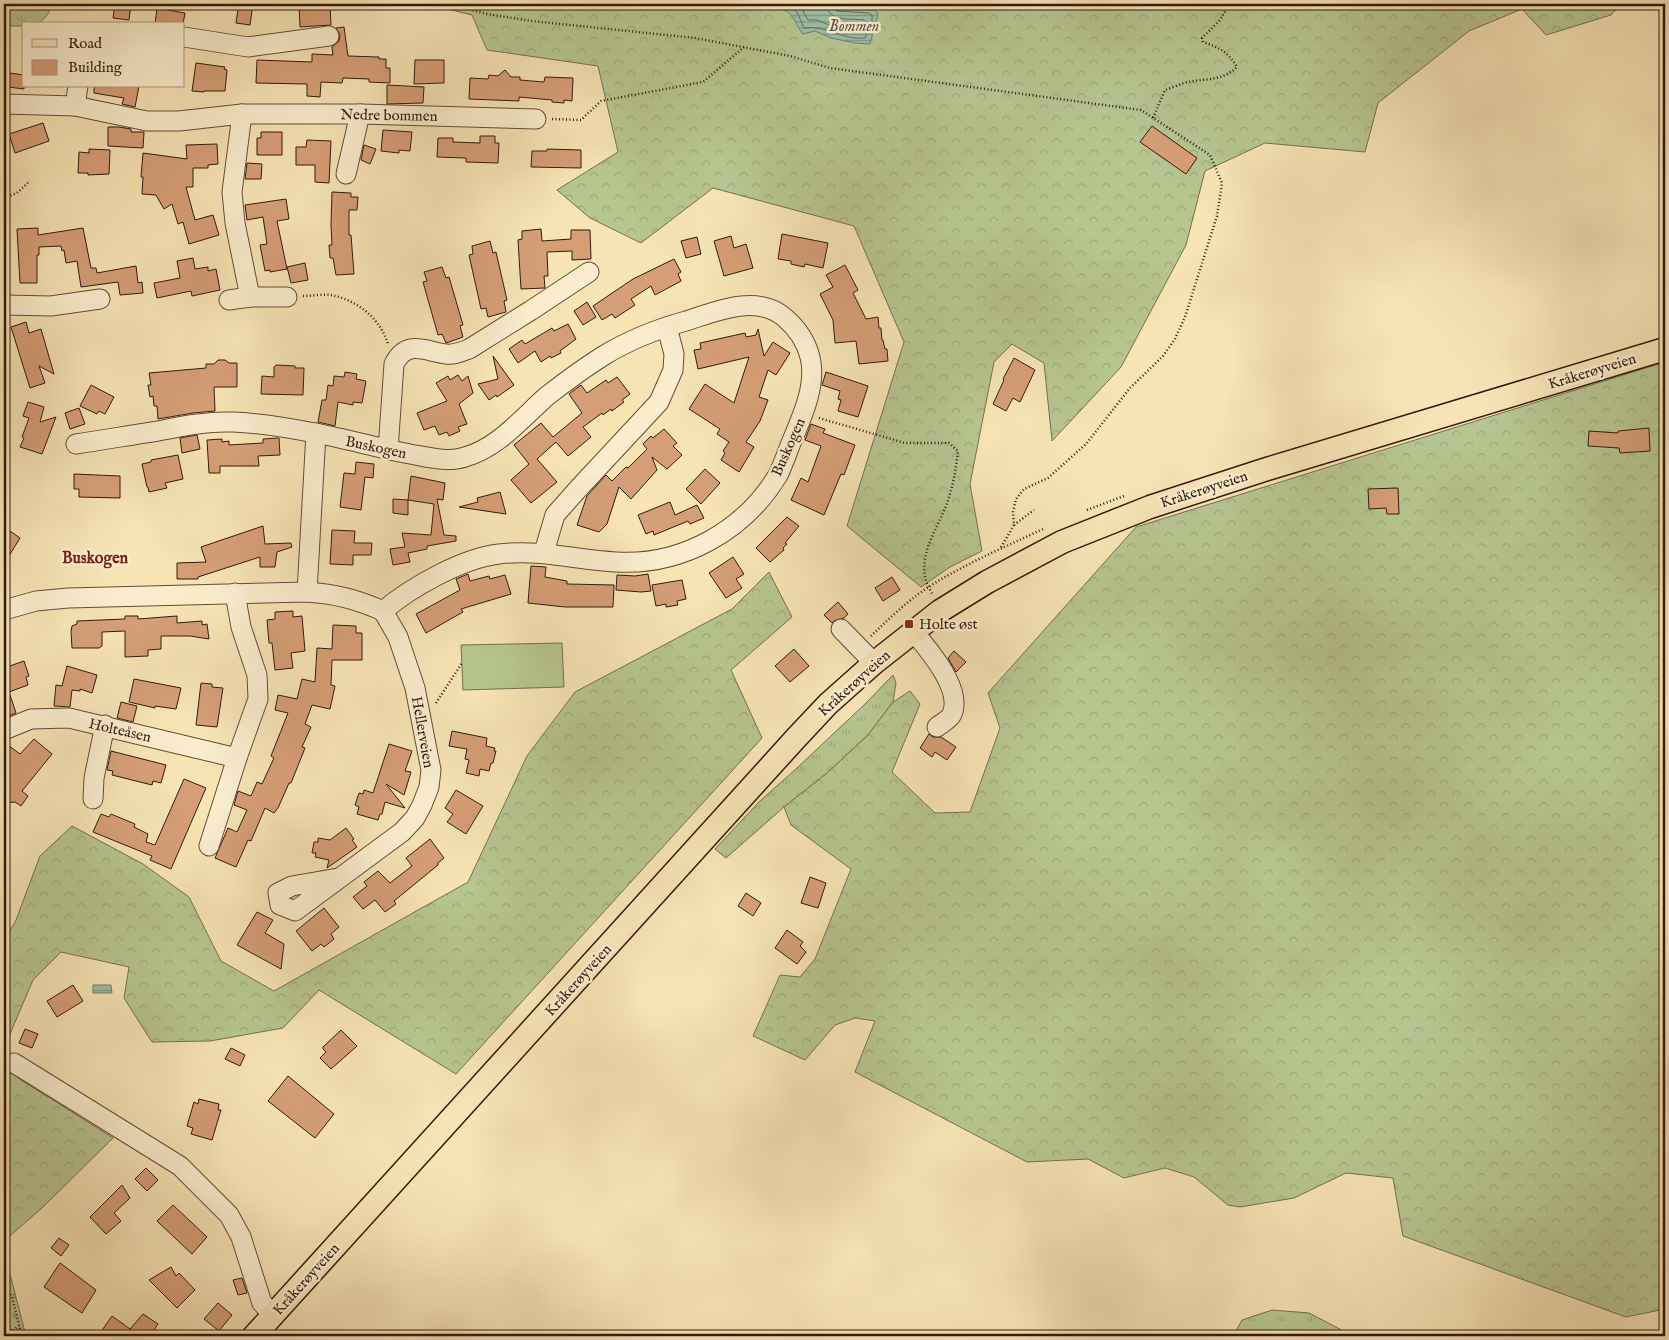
<svg xmlns="http://www.w3.org/2000/svg" width="1669" height="1340" font-family="'IM FELL English',serif">
<defs>
<pattern id="grass-tufts" width="24" height="20" patternUnits="userSpaceOnUse" patternTransform="scale(1.25)"><rect width="24" height="20" fill="#b7c590"/><path d="M3 7l-1-3M5 7V3M7 7l1-3M15 17l-1-3M17 17v-4M19 17l1-3" fill="none" stroke="#9ea97b"/></pattern>
<pattern id="forest-crowns" width="20" height="18" patternUnits="userSpaceOnUse" patternTransform="scale(1.25)"><rect width="20" height="18" fill="#b7c590"/><path d="M2 6a3 3 0 1 1 6 0M12 15a3 3 0 1 1 6 0" fill="none" stroke="#9ea97b"/></pattern>
<pattern id="cemetery-stones" width="16" height="16" patternUnits="userSpaceOnUse" patternTransform="scale(1.25)"><rect width="16" height="16" fill="#b7c590"/><path d="M2 7V4a2 2 0 0 1 4 0v3zM10 15v-3a2 2 0 0 1 4 0v3z" fill="#9ea97b"/></pattern>
<pattern id="water-rules" width="6" height="5" patternUnits="userSpaceOnUse" patternTransform="scale(1.25)"><rect width="6" height="5" fill="#9dbfa8"/><path d="M0 2.5h6" fill="none" stroke="#819a87"/></pattern>
</defs>
<rect width="100%" height="100%" fill="#f6e4b3"/>
<filter id="stains"><feTurbulence type="fractalNoise" baseFrequency=".004" numOctaves="4"/><feColorMatrix values="0 0 0 0 .2 0 0 0 0 .09 0 0 0 0 .02 0 0 0 .5 -.17"/></filter>
<radialGradient id="worn" r=".72"><stop offset=".6" stop-color="#630" stop-opacity="0"/><stop offset="1" stop-color="#630" stop-opacity=".3"/></radialGradient>
<g fill="url(#grass-tufts)" stroke="#757050">
<path d="M4,4H49C52,12 45,18 39,23L24,24V26H4Z"/>
<polygon points="893,675 896,683 893,702 868,735 825,775 784,807 726,858 715,849 759,802 797,768 866,703"/>
<polygon points="1272,1310 1309,1313 1353,1336 1233,1336 1242,1320"/>
</g>
<g fill="url(#forest-crowns)" stroke="#757050">
<polygon points="428,4 1621,4 1611,15 1546,35 1522,9 1469,31 1378,103 1365,152 1265,143 1205,171 1186,245 1121,367 1052,441 1044,363 1012,344 994,362 970,484 982,551 950,567 921,587 847,526 904,342 854,226 713,188 641,243 590,218 557,190 618,152 598,66 487,50 472,15"/>
<polygon points="1665,362 1665,1309 1626,1317 1403,1236 1393,1178 1346,1173 1294,1198 1240,1207 1228,1205 1194,1177 1165,1168 1124,1178 1088,1159 1027,1162 855,1072 875,1021 855,1018 835,1025 805,1060 753,1036 780,975 800,977 815,959 851,869 791,825 784,807 827,773 868,735 893,702 910,691 920,704 892,772 935,813 970,812 1000,728 988,693 1136,527"/>
<polygon points="769,572 792,617 731,670 762,738 456,1074 319,990 283,1028 210,1041 152,1042 124,998 129,967 61,952 33,980 4,1048 18,1078 113,1138 43,1207 4,1241 4,942 16,920 40,856 72,826 143,864 189,897 221,961 274,991 468,882 527,756 575,692 732,609"/>
</g>
<polygon fill="url(#cemetery-stones)" stroke="#757050" points="4,1251 26,1336 4,1336"/>
<polygon fill="#b7c590" stroke="#757050" points="562,643 564,687 463,690 461,645"/>
<g fill="url(#water-rules)" stroke="#737d6c">
<path d="M772,4H830L841,7L872,8L878,13C877,24 872,33 870,44L855,43L831,38L815,31L803,34C792,21 795,9 774,8Z"/>
<polygon points="93,985 111,985 112,993 93,993"/>
</g>
<g fill="none" stroke-linecap="round" stroke-linejoin="round">
<g stroke="#686c5c" stroke-width="1">
<path d="M786,4L797,12L804,28C824,24 844,41 865,38C868,30 873,23 872,15L869,13L837,11L834,8L833,4"/>
<path d="M796,4L802,9L808,20H817L834,27L857,32L860,31L865,22L864,20C851,18 828,23 826,4"/>
</g>
</g>
<g fill="#d69e74" stroke="#331a11">
<polygon points="115,4 131,4 129,20 113,18"/>
<polygon points="242,4 253,4 250,25 236,23 238,9 241,10"/>
<polygon points="299,4 330,4 331,25 300,27"/>
<polygon points="157,8 185,13 183,24 155,24"/>
<polygon points="344,27 348,56 379,57 379,59 386,59 386,68 390,68 390,83 369,82 369,79 343,78 342,83 321,82 320,97 307,96 307,84 256,83 257,60 312,62 312,54 333,55 332,47 339,41 340,35 336,28"/>
<polygon points="415,60 444,60 444,83 414,84"/>
<polygon points="196,63 225,67 224,69 227,70 225,91 204,91 204,92 192,91"/>
<polygon points="505,70 511,77 520,77 520,80 544,82 545,77 573,78 572,101 564,100 564,103 552,102 552,100 519,97 519,101 469,99 470,78 488,79 489,75 498,76"/>
<polygon points="10,73 24,75 24,89 8,87"/>
<polygon points="387,85 424,87 423,103 387,104"/>
<polygon points="94,86 139,86 135,107 122,104 124,98 94,93"/>
<polygon points="43,123 49,141 15,153 9,134"/>
<polygon points="1152,126 1197,158 1186,174 1140,142"/>
<polygon points="108,127 119,127 131,129 131,132 144,132 143,148 108,146"/>
<polygon points="383,130 412,132 410,151 399,150 399,153 381,151"/>
<polygon points="261,132 282,132 282,155 257,155 257,138 261,138"/>
<polygon points="480,136 495,136 495,143 499,143 498,163 466,162 466,158 437,157 438,138 453,138 453,142 480,143"/>
<polygon points="307,140 331,141 329,183 315,182 315,165 296,165 296,147 306,147"/>
<polygon points="217,144 218,164 208,165 208,168 193,168 193,187 186,187 195,220 213,215 219,235 189,244 183,222 178,224 172,204 164,209 156,195 142,194 143,177 141,177 143,153 187,159 186,145"/>
<polygon points="364,145 376,149 370,164 361,160"/>
<polygon points="89,149 110,150 109,174 88,175 88,173 78,173 79,152 89,153"/>
<polygon points="547,149 581,150 581,168 531,167 532,151 547,151"/>
<polygon points="247,163 262,164 261,179 245,179"/>
<polygon points="332,192 351,193 351,197 358,197 357,210 349,210 349,235 351,235 354,274 336,275 333,258 330,258 329,245 332,245 331,225"/>
<polygon points="286,199 289,219 277,221 287,269 270,272 270,270 265,271 260,245 267,244 263,217 247,220 245,205"/>
<polygon points="38,228 38,235 83,228 91,268 96,268 97,273 136,266 138,283 142,282 143,293 120,295 118,282 81,287 77,261 66,263 64,250 62,251 61,246 39,247 39,255 37,255 37,283 20,283 17,229"/>
<polygon points="541,229 542,241 571,239 571,230 590,230 591,259 572,260 572,251 547,252 548,276 544,276 545,288 521,289 518,240 522,239 522,231"/>
<polygon points="782,234 828,243 823,268 805,264 804,267 791,264 791,261 778,259"/>
<polygon points="731,236 734,248 746,244 753,268 724,276 714,241"/>
<polygon points="697,237 701,254 686,258 681,241"/>
<polygon points="490,241 493,253 496,252 507,300 504,301 506,312 488,317 486,308 481,309 469,255 473,254 472,246"/>
<polygon points="193,258 195,269 208,267 208,271 216,269 220,290 192,296 191,291 157,298 154,283 180,278 177,261"/>
<polygon points="674,259 681,272 678,274 681,281 655,295 651,286 631,299 635,305 615,318 612,314 602,320 593,306 633,279"/>
<polygon points="305,263 308,280 291,283 287,267"/>
<polygon points="845,265 858,290 853,293 866,319 878,317 879,328 881,328 882,340 883,340 885,349 887,349 888,361 859,364 856,341 835,343 833,320 820,294 833,287 826,275"/>
<polygon points="442,267 446,278 449,277 463,325 460,326 463,337 446,343 442,334 438,335 423,282 427,281 424,272"/>
<polygon points="587,302 596,317 583,325 574,311"/>
<polygon points="26,322 29,333 41,329 54,374 39,366 45,383 30,388 11,327"/>
<polygon points="568,324 576,339 560,351 561,353 551,358 550,356 541,362 535,351 518,363 509,349 522,340 525,344 552,328 554,331"/>
<polygon points="758,329 764,356 773,342 790,353 776,375 768,370 759,397 768,400 760,421 746,442 754,447 739,472 721,460 725,453 723,451 729,442 717,434 720,429 689,409 705,384 734,403 749,357 698,369 694,350 701,349 700,343 745,333 746,337 756,335"/>
<polygon points="493,356 514,385 497,397 496,395 489,400 478,384 498,379"/>
<polygon points="1014,358 1035,370 1020,402 1013,398 1006,411 993,404 1004,380 1003,379"/>
<polygon points="218,360 225,360 229,363 237,363 237,387 214,387 215,411 193,413 158,419 157,406 154,406 153,396 150,397 148,385 151,385 149,373 206,368 206,364 214,364"/>
<polygon points="276,365 295,366 295,368 304,368 303,395 261,394 262,376 274,377 274,367"/>
<polygon points="345,372 357,374 356,379 366,381 362,403 353,402 353,405 338,402 335,426 318,422 322,400 326,400 328,385 333,386 334,376 344,377"/>
<polygon points="826,372 868,386 858,417 838,411 841,400 838,399 840,391 822,385"/>
<polygon points="458,375 462,381 468,376 473,393 459,404 467,424 458,427 460,431 449,436 447,432 439,435 435,426 424,430 417,413 447,401 436,383 448,376 450,380"/>
<polygon points="617,377 630,394 622,400 624,402 612,411 611,409 603,415 602,413 583,427 591,437 568,456 556,442 537,459 557,482 531,503 511,480 529,464 514,445 541,423 553,437 582,413 569,394 581,385 587,393 606,380 608,383"/>
<polygon points="91,385 114,397 105,414 99,411 97,414 80,406"/>
<polygon points="28,402 44,407 40,422 56,417 42,454 20,447 24,438 22,437 29,418 23,416"/>
<polygon points="79,408 85,424 70,429 65,413"/>
<polygon points="811,424 825,429 823,433 855,445 844,475 841,474 824,515 791,500 801,478 808,482 821,446 805,440"/>
<polygon points="1649,428 1650,451 1620,453 1619,448 1588,446 1589,431 1618,433 1618,431"/>
<polygon points="664,429 677,443 673,446 682,455 667,469 652,457 657,470 631,499 619,487 607,524 599,532 577,525 587,496 606,475 612,481 626,467 628,468 647,449 643,444 651,436 653,438"/>
<polygon points="197,435 200,449 182,453 180,438"/>
<polygon points="279,438 280,455 258,456 259,466 220,466 220,473 209,473 207,440 222,439 222,442 229,441 229,445 263,443 263,439"/>
<polygon points="178,455 183,479 165,483 167,488 149,492 148,487 147,487 142,464 151,462 151,460"/>
<polygon points="356,462 374,464 373,478 365,477 361,510 340,507 344,473 355,474"/>
<polygon points="705,469 720,483 701,504 686,489"/>
<polygon points="74,474 120,476 120,498 79,497 79,489 74,489"/>
<polygon points="411,476 445,483 443,500 437,499 444,535 456,536 456,541 427,546 427,549 408,553 410,562 393,565 390,549 405,547 402,533 431,535 434,504 408,500"/>
<polygon points="1398,488 1399,514 1387,514 1386,508 1369,509 1368,489"/>
<polygon points="500,492 506,514 459,507 478,502 477,498"/>
<polygon points="393,499 408,500 408,515 393,513"/>
<polygon points="670,502 675,515 697,505 704,518 690,524 688,521 654,535 653,531 646,534 638,515"/>
<polygon points="787,517 799,526 785,543 787,544 783,548 784,550 770,562 756,548"/>
<polygon points="263,526 265,544 291,543 292,547 277,552 275,567 260,567 260,557 198,577 198,579 177,579 177,563 206,562 201,547"/>
<polygon points="4,527 20,538 4,564"/>
<polygon points="332,530 355,531 354,543 372,543 371,555 353,555 353,565 330,564"/>
<polygon points="733,557 744,574 736,579 742,588 726,598 709,573"/>
<polygon points="531,566 546,567 545,577 567,581 567,584 614,585 613,607 565,607 528,603"/>
<polygon points="468,574 470,581 489,576 490,579 505,575 511,594 461,609 463,612 426,633 416,614 460,590 456,579"/>
<polygon points="648,574 651,591 641,592 616,590 617,575 635,576"/>
<polygon points="892,577 900,590 883,601 875,588"/>
<polygon points="682,580 686,599 677,601 678,605 666,607 666,604 656,606 652,585"/>
<polygon points="838,602 848,614 844,618 834,621 832,623 824,615"/>
<polygon points="293,611 293,617 302,616 305,651 291,653 293,668 275,670 272,643 269,643 267,620 275,619 275,612"/>
<polygon points="125,616 138,616 138,619 177,616 177,623 202,621 202,625 207,624 209,639 190,636 161,636 161,649 148,650 148,656 125,657 125,631 102,632 102,646 99,648 72,648 71,631 72,626 77,624 77,621 125,619"/>
<polygon points="333,625 356,626 356,633 362,633 362,660 332,660 331,685 335,686 330,709 312,705 305,724 311,727 302,747 305,748 291,783 289,783 278,808 274,813 265,808 251,841 248,840 236,867 215,858 228,828 237,832 247,810 234,805 238,791 251,796 257,782 262,784 274,758 271,756 288,713 275,710 278,695 297,699 302,679 315,682 317,648 332,649"/>
<polygon points="794,649 809,666 790,682 775,666"/>
<polygon points="954,651 966,662 956,672 948,658"/>
<polygon points="24,661 29,676 26,677 28,685 9,692 16,713 4,718 4,683 5,682 6,686 4,677 4,668"/>
<polygon points="67,666 97,675 92,693 80,689 80,691 72,690 70,707 54,706 56,685 62,686"/>
<polygon points="134,679 181,688 176,709 155,706 155,708 129,702"/>
<polygon points="201,683 212,684 212,687 223,688 217,727 196,725"/>
<polygon points="121,702 137,706 133,722 117,718"/>
<polygon points="452,731 487,738 486,746 495,748 494,751 496,751 493,763 491,763 489,771 480,769 479,776 466,773 469,760 465,759 467,749 449,746"/>
<polygon points="929,734 933,737 941,737 956,747 947,760 935,752 932,757 920,748"/>
<polygon points="34,739 52,754 22,791 28,796 21,806 15,802 4,803 4,742 20,754"/>
<polygon points="389,744 412,751 405,771 411,772 404,795 386,784 405,808 385,802 382,814 380,814 378,820 357,814 359,807 355,805 359,793 363,794 364,790 373,793"/>
<polygon points="111,751 166,765 161,783 153,781 152,785 112,775 113,771 107,770"/>
<polygon points="184,779 206,788 171,869 150,860 152,856 93,832 101,814 109,817 111,814 135,824 134,827 148,834 146,842 155,845"/>
<polygon points="456,790 483,806 466,834 447,822 453,814 445,808"/>
<polygon points="346,828 354,839 352,840 357,847 327,868 329,860 315,857 316,853 312,853 314,842 318,842 318,838 330,840"/>
<polygon points="430,839 444,858 438,863 438,865 394,901 396,904 385,912 375,900 363,909 353,897 367,886 364,882 378,871 390,883 412,866 406,858"/>
<polygon points="810,877 826,883 818,908 801,903"/>
<polygon points="746,893 761,903 753,916 738,906"/>
<polygon points="324,908 339,927 331,934 334,939 324,947 321,944 312,951 296,931"/>
<polygon points="257,912 273,920 265,933 284,944 281,969 237,945"/>
<polygon points="787,930 803,942 800,946 806,952 797,964 775,948"/>
<polygon points="73,985 83,1001 57,1017 47,1001"/>
<polygon points="25,1029 38,1034 32,1048 19,1043"/>
<polygon points="341,1030 357,1046 331,1069 320,1058 326,1052 323,1049 323,1047"/>
<polygon points="231,1048 245,1055 240,1066 225,1059"/>
<polygon points="288,1076 334,1114 315,1138 268,1101"/>
<polygon points="199,1099 219,1104 218,1110 221,1110 212,1140 191,1134 193,1128 187,1126 194,1102 198,1104"/>
<polygon points="146,1168 158,1180 147,1191 135,1179"/>
<polygon points="122,1185 130,1198 114,1213 121,1221 106,1234 90,1217"/>
<polygon points="173,1205 207,1237 192,1254 157,1221"/>
<polygon points="59,1238 69,1245 61,1256 51,1248"/>
<polygon points="60,1263 96,1290 82,1313 44,1287"/>
<polygon points="171,1267 176,1276 179,1273 195,1290 177,1308 149,1280"/>
<polygon points="242,1278 247,1293 238,1295 233,1280"/>
<polygon points="218,1303 232,1315 219,1331 204,1319"/>
<polygon points="143,1314 158,1324 150,1336 98,1336 112,1316 130,1329"/>
</g>
<g fill="none" stroke-linecap="round" stroke-linejoin="round">
<defs>
<g id="minor">
<polyline points="184,37 248,47 329,36"/>
<polyline points="4,104 75,106 147,121 179,121 242,114 360,114 536,119"/>
<polyline points="75,106 78,86"/>
<polyline points="242,114 232,192 235,223 250,297"/>
<polyline points="346,174 360,114"/>
<polyline points="229,300 250,297 287,297"/>
<polyline points="4,305 51,306 100,299"/>
<path d="M76,444C103,440 131,435 158,431C183,426 208,421 233,422C261,423 289,428 315,433C347,439 378,448 410,454C427,457 448,463 465,457C498,448 522,418 547,396C565,382 584,368 603,356C629,340 657,329 686,321C717,311 756,294 784,317C797,328 806,341 810,357C817,385 802,417 791,443C787,453 783,465 778,475C744,531 682,566 616,562C577,560 539,549 499,554C463,558 411,587 383,611"/>
<path d="M388,450L394,364C407,339 424,351 446,354C454,355 461,352 469,349L530,311L589,272"/>
<polyline points="544,552 555,515 578,489 659,402 673,370 674,354 667,327"/>
<polyline points="307,592 316,433"/>
<path d="M4,610L36,601L68,598L307,592C335,594 356,599 383,611"/>
<polyline points="841,629 874,663"/>
<path d="M913,631C928,649 963,689 952,714C950,719 942,723 937,727"/>
<polyline points="4,730 31,719 69,718 237,758 258,699 257,675 241,627 235,593"/>
<polyline points="93,799 94,778 105,725"/>
<polyline points="209,846 237,758"/>
<polyline points="338,878 292,886 278,893 280,905 295,911 402,832 415,818 422,805 429,787 431,770 415,688 398,637 383,611"/>
<polyline points="14,1063 180,1166 229,1215 241,1237 262,1303 273,1315"/>
</g>
<polyline id="major" points="254,1336 797,737 828,704 874,663 940,611 987,582 1062,542 1150,507 1267,469 1665,349"/>
</defs>
<use href="#minor" stroke="#644c3a" stroke-width="21"/>
<use href="#major" stroke="#331a11" stroke-width="25"/>
<g stroke="#331a11" stroke-width="2.5" stroke-dasharray="1 2.5" stroke-linecap="butt">
<polyline points="449,4 487,14 532,21 695,38 790,56 830,68 1141,110 1210,155 1222,183 1217,216 1185,317 1175,339 1163,356 1130,388 1086,444 1048,478 1024,489 1016,499 1013,512 1014,525 1000,549"/>
<path d="M1153,118L1165,90C1171,88 1178,85 1184,83C1203,78 1222,82 1237,67C1227,51 1220,48 1203,42L1202,38L1219,21L1230,4"/>
<polyline points="552,119 581,120 601,101 703,82 744,47"/>
<polyline points="4,198 17,193 30,181"/>
<path d="M303,296C312,296 322,294 331,295C357,300 380,318 388,344"/>
<path d="M819,418L905,443H949L958,451C956,467 954,482 949,497C941,524 920,548 925,577C926,583 930,590 933,595"/>
<polyline points="1087,510 1124,496"/>
<polyline points="1014,525 1034,510"/>
<path d="M871,636C889,619 908,600 930,586C965,564 1005,547 1043,529"/>
<polyline points="436,703 462,663"/>
<polyline points="4,1286 12,1297 22,1336"/>
<polyline points="4,1336 19,1326"/>
<polyline points="230,1336 236,1330"/>
</g>
<use href="#minor" stroke="#f9edce" stroke-width="19"/>
<use href="#major" stroke="#f6e4b3" stroke-width="22"/>
</g>
<rect fill="#8f2418" stroke="#f9edce" stroke-width="2" x="904" y="619" width="10" height="10" rx="2.5"/>
<g text-anchor="middle" stroke-width="5" stroke-linejoin="round" paint-order="stroke">
<g font-size="15" fill="#331a11" stroke="#f9edce">
<text transform="translate(389 115) rotate(1)" y="5">Nedre bommen</text>
<text transform="translate(1592 371) rotate(-17)" y="5">Kråkerøyveien</text>
<text transform="translate(376 447) rotate(12)" y="5">Buskogen</text>
<text transform="translate(788 447) rotate(-66)" y="5">Buskogen</text>
<text transform="translate(1204 489) rotate(-18)" y="5">Kråkerøyveien</text>
<text transform="translate(854 683) rotate(-42)" y="5">Kråkerøyveien</text>
<text transform="translate(120 730) rotate(13)" y="5">Holteåsen</text>
<text transform="translate(423 732) rotate(80)" y="5">Hellerveien</text>
<text transform="translate(578 980) rotate(-48)" y="5">Kråkerøyveien</text>
<text transform="translate(306 1279) rotate(-48)" y="5">Kråkerøyveien</text>
</g>
<g font-size="15" fill="#331a11" stroke="#f9edce" text-anchor="start">
<text x="919" y="629">Holte øst</text>
</g>
<g font-size="16" font-style="italic" fill="#585446" stroke="#f9edce">
<text x="854" y="31">Bommen</text>
</g>
<g font-size="16" font-weight="bold" fill="#7a1f14" stroke="#f9edce">
<text x="95" y="563">Buskogen</text>
</g>
</g>
<rect width="1669" height="1340" fill="none" stroke="#f6e4b3" stroke-width="20"/>
<rect x="5" y="5" width="1659" height="1330" fill="none" stroke="#331a11" stroke-width="2.5"/>
<rect x="10" y="10" width="1649" height="1320" fill="none" stroke="#331a11"/>
<rect x="22" y="22" width="162" height="65" fill="#f9edce" stroke="#aa9982"/>
<rect x="32" y="39" width="25" height="8" fill="#f6e4b3" stroke="#aa9982"/>
<text x="68" y="48" font-size="15" fill="#331a11">Road</text>
<rect x="32" y="60" width="25" height="15" fill="#d69e74" stroke="#aa9982"/>
<text x="68" y="72" font-size="15" fill="#331a11">Building</text>
<rect width="100%" height="100%" filter="url(#stains)"/>
<rect width="100%" height="100%" fill="url(#worn)"/>
</svg>
